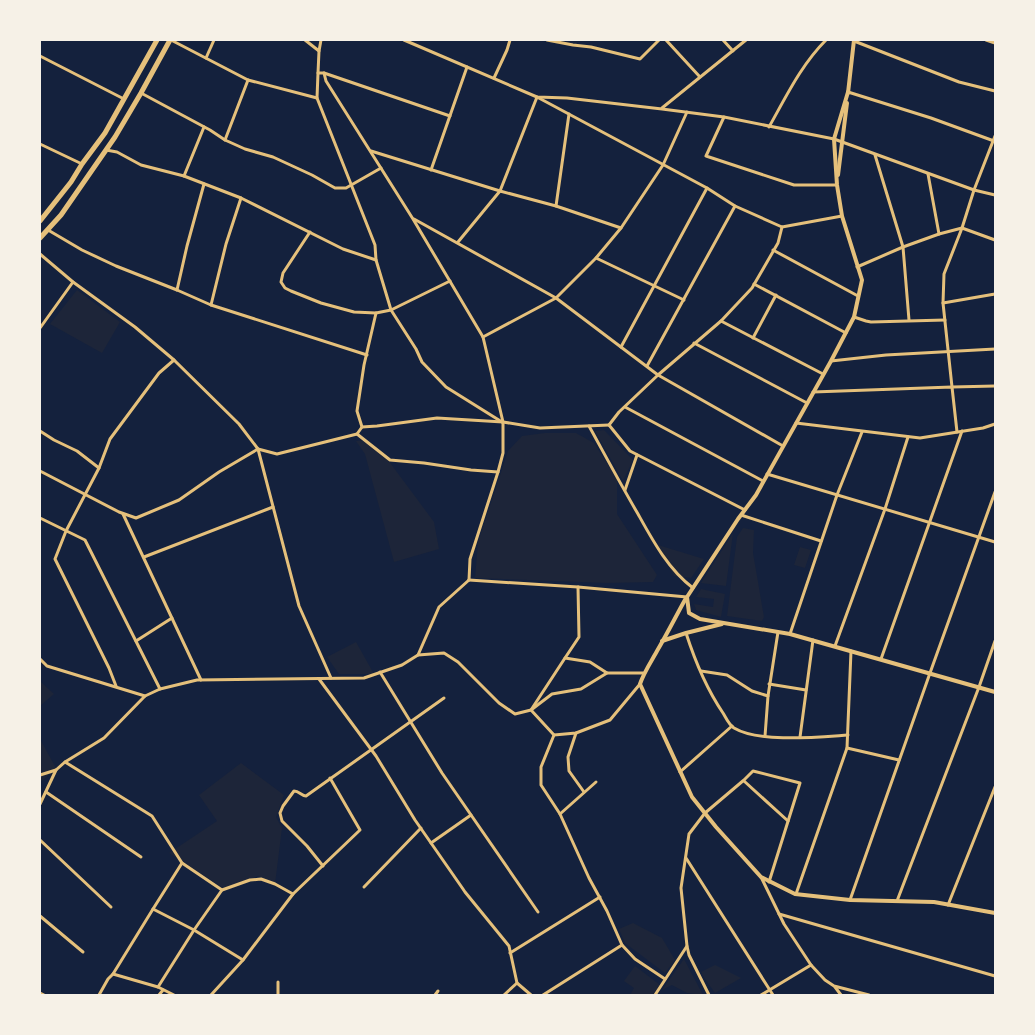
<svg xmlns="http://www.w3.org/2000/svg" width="1035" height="1035" font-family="Barlow,sans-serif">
<rect width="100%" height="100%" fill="#14213d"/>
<g fill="#1d2539">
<polygon points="77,290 120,322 102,353 50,324"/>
<polygon points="604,430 633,460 623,481 595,431"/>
<polygon points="545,433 576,433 594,443 617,479 617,514 657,575 653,582 606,583 475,578 478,542 508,451 522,436"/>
<polygon points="365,440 385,456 434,522 439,549 394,562 365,454 356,441"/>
<polygon points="743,528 754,530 753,553 764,617 762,621 727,616 737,537"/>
<polygon points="733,533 726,586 701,583"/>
<polygon points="658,545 704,559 691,578 674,576"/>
<polygon points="800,547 811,550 805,568 794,565"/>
<polygon points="701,589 725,594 721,617 696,610 694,604 713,607 714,599 696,597"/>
<polygon points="356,642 374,674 339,674 327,657"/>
<polygon points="40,681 54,694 40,706"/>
<polygon points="40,739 56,768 42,781 40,782"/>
<polygon points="241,763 284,795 276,817 282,828 275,884 258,876 226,890 169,853 217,821 199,795"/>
<polygon points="633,923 662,938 675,960 665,973 625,943 619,929"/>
<polygon points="684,959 685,961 703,995 687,993 672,985 662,990"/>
<polygon points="715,965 741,978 715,993 705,979 701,972"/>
<polygon points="635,966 660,985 653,995 630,995 634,988 624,981"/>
</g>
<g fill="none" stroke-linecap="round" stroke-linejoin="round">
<g stroke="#e5c07b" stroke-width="3">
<polyline points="171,40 248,80 317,98"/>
<polyline points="305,40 319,51"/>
<polyline points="321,40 319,51 318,73 324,73 326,81 413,219 483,337 503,422 503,453 498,472 470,559 469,580"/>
<polyline points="404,40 537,97 567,98 662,109 724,117 834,139 974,190 995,195"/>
<polyline points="547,40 573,45 591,47 640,59 659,40"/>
<polyline points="666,40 700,77"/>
<polyline points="723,40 733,51"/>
<polyline points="986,40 995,43"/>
<polyline points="854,41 959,82 995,91"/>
<polyline points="40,56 124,99"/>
<polyline points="206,58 214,40"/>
<polyline points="318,73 317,98 375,245 376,260 391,310 416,349 422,362 446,387 502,422"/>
<polyline points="324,73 450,116"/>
<polyline points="494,78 507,50 510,40"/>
<polyline points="848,92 931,118 994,141"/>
<polyline points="141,93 210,130 225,140 245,149 273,157 312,175 335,188 346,188 381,168"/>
<polyline points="662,108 746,40"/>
<polyline points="724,117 706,156 794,185 837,185"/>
<path d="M769,127C786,97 801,65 826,40"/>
<polyline points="995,136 974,190 962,228 944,274 943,303 952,387 995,386"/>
<polyline points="225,140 248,80"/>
<polyline points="40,144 82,164"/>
<polyline points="106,150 117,152 141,165 184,176 241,198 343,249 376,260"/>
<polyline points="371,151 500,191 556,206 621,228 596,258 556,298 483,337"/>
<polyline points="875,155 903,247 909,320"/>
<polyline points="431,170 467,67"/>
<polyline points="928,174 939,234"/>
<polyline points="184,176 204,127"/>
<polyline points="556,206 569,114"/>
<polyline points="414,219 556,298 658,375 783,446"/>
<polyline points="621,228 663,165 687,112"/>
<polyline points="48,230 82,250 116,266 177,290 211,305 367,355"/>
<polyline points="310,232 283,273 281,282 285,288 291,291 321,303 354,312 376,313 391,310 450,281"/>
<polyline points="458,242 500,191 537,97 707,188 735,206 782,227 842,216"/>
<polyline points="773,250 858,296"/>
<polyline points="40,254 73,282 135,327 174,360 239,424 258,449 277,454 357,434 362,427 377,426 437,418 503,422 540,428 609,425"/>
<polyline points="596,258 684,300"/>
<polyline points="857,267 903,247 939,234 962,228 995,240"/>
<polyline points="754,284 846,333"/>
<polyline points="177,290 187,246 204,184"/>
<polyline points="943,303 995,294"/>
<polyline points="211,305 226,244 241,198"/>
<polyline points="854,317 866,321 871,322 945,320"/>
<polyline points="721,321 823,374"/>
<polyline points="40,328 73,282"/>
<polyline points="753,338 776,295"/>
<polyline points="694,343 807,403"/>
<polyline points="621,347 707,188"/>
<polyline points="831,361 886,355 995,349"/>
<polyline points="647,366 735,206"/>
<polyline points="813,392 952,387 957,432"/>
<polyline points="625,407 763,481"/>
<polyline points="796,423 920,438 983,428 995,424"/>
<path d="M589,426C605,455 621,485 638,514C653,541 668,569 693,588"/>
<polyline points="362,427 357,411 364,365 376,313"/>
<polyline points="40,431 54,440 77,451 99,468 66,531 55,559 109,668 116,686"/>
<polyline points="357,434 390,460 424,463 471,470 498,472"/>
<polyline points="258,449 299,606 331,678"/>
<polyline points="99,468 110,439 159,373 174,360"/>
<polyline points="40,471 119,512 136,518 179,500 219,472 258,449"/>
<polyline points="767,474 995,542"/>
<polyline points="625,490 637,455"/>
<polyline points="745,510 630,451 609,425 619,412 658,375 721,321 752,288 778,243 782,227"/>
<polyline points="123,514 201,680"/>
<polyline points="741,515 821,541"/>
<polyline points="40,518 85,540 160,689"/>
<polyline points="144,557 273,507"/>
<polyline points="469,580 578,587 687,597"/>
<polyline points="578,587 579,637 565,658 590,662 607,673"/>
<path d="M686,633C695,661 706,688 723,713C726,718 729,725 734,728C759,743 818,737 848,735"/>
<polyline points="790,634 837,495 862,432"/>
<polyline points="136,641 172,618"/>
<polyline points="835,646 885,509 908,437"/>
<polyline points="418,655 439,607 469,580"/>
<polyline points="565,658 531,710 554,735 541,767 541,785 560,814 589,878 607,911 622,945 635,959 665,979"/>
<polyline points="40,659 47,666 145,696"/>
<polyline points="881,659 962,431"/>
<polyline points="701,671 727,675 752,691 768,696 765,736"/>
<polyline points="380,672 442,773 538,912"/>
<polyline points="319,679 376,756 415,820 463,889 465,892 509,946 517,983 531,995"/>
<polyline points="769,684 806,690"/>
<polyline points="768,696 778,632"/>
<polyline points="576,733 568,757 569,771 584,792"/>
<polyline points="554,735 576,733 610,720 640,684"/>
<polyline points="800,737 813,640"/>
<polyline points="847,748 899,760"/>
<polyline points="65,762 152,816 182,863 222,890"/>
<polyline points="680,772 732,726"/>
<polyline points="40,775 56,770"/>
<polyline points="744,781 788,821"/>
<polyline points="46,792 141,857"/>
<polyline points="40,804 56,770 65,762 104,738 145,696 160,689 197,680 364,678 402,665 418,655 444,653 458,662 499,703 515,714 531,710 552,694 581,689 607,673 643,673"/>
<polyline points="560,814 596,782"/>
<polyline points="40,840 111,907"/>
<polyline points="431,843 471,815"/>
<polyline points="686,858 773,995"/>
<path d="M323,866L307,846L282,821L280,813L283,806L294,791C299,791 302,796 306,796L444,698"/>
<polyline points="761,877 784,924 811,965 825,980 834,986 869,995"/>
<polyline points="364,887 421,828"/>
<polyline points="796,894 847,748 851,651"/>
<polyline points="850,900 930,673 995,492"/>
<polyline points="897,901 979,687 995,641"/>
<polyline points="948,905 995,787"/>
<polyline points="153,909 194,930 243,960"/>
<polyline points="779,914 995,976"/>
<polyline points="40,916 83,952"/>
<polyline points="510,953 600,897"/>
<polyline points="113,974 158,987 174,995"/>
<polyline points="158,987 194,930 222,890 250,880 261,879 275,884 293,894"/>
<polyline points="835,987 841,995"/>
<polyline points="40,993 44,995"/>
<polyline points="99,995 108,979 113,974 153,909 182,863"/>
<polyline points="159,995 163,990"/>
<polyline points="211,995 243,960 293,894 360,830 330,778"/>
<polyline points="278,995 278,982"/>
<polyline points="435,995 438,991"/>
<polyline points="504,995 517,983"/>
<polyline points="543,995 622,945"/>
<polyline points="655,995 687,946"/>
<polyline points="709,995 689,955 687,946 681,888 689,834 705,813 744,780 753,771 800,783 769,882"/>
<polyline points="761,995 811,965"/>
</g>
<g stroke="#e5c07b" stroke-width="4">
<polyline points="848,92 834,139 837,185 842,216 862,280 854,317 831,361 756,495 738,519 687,597 689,613 700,619 790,634 995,692"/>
<polyline points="848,93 854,40"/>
<polyline points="838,175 847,103"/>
<path d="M686,598C676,616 667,634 657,651C651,662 644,672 640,684L692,797L716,827L761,877L795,894L850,900L934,902L995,913"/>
<polyline points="662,641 686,633 722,624"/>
</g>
<g stroke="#e5c07b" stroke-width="5">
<polyline points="40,221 71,182 82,164 105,133 157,40"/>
<polyline points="40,238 61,215 115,137 141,93 170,40"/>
</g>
</g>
<rect width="1035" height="1035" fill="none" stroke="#f6f1e7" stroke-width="82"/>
</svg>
